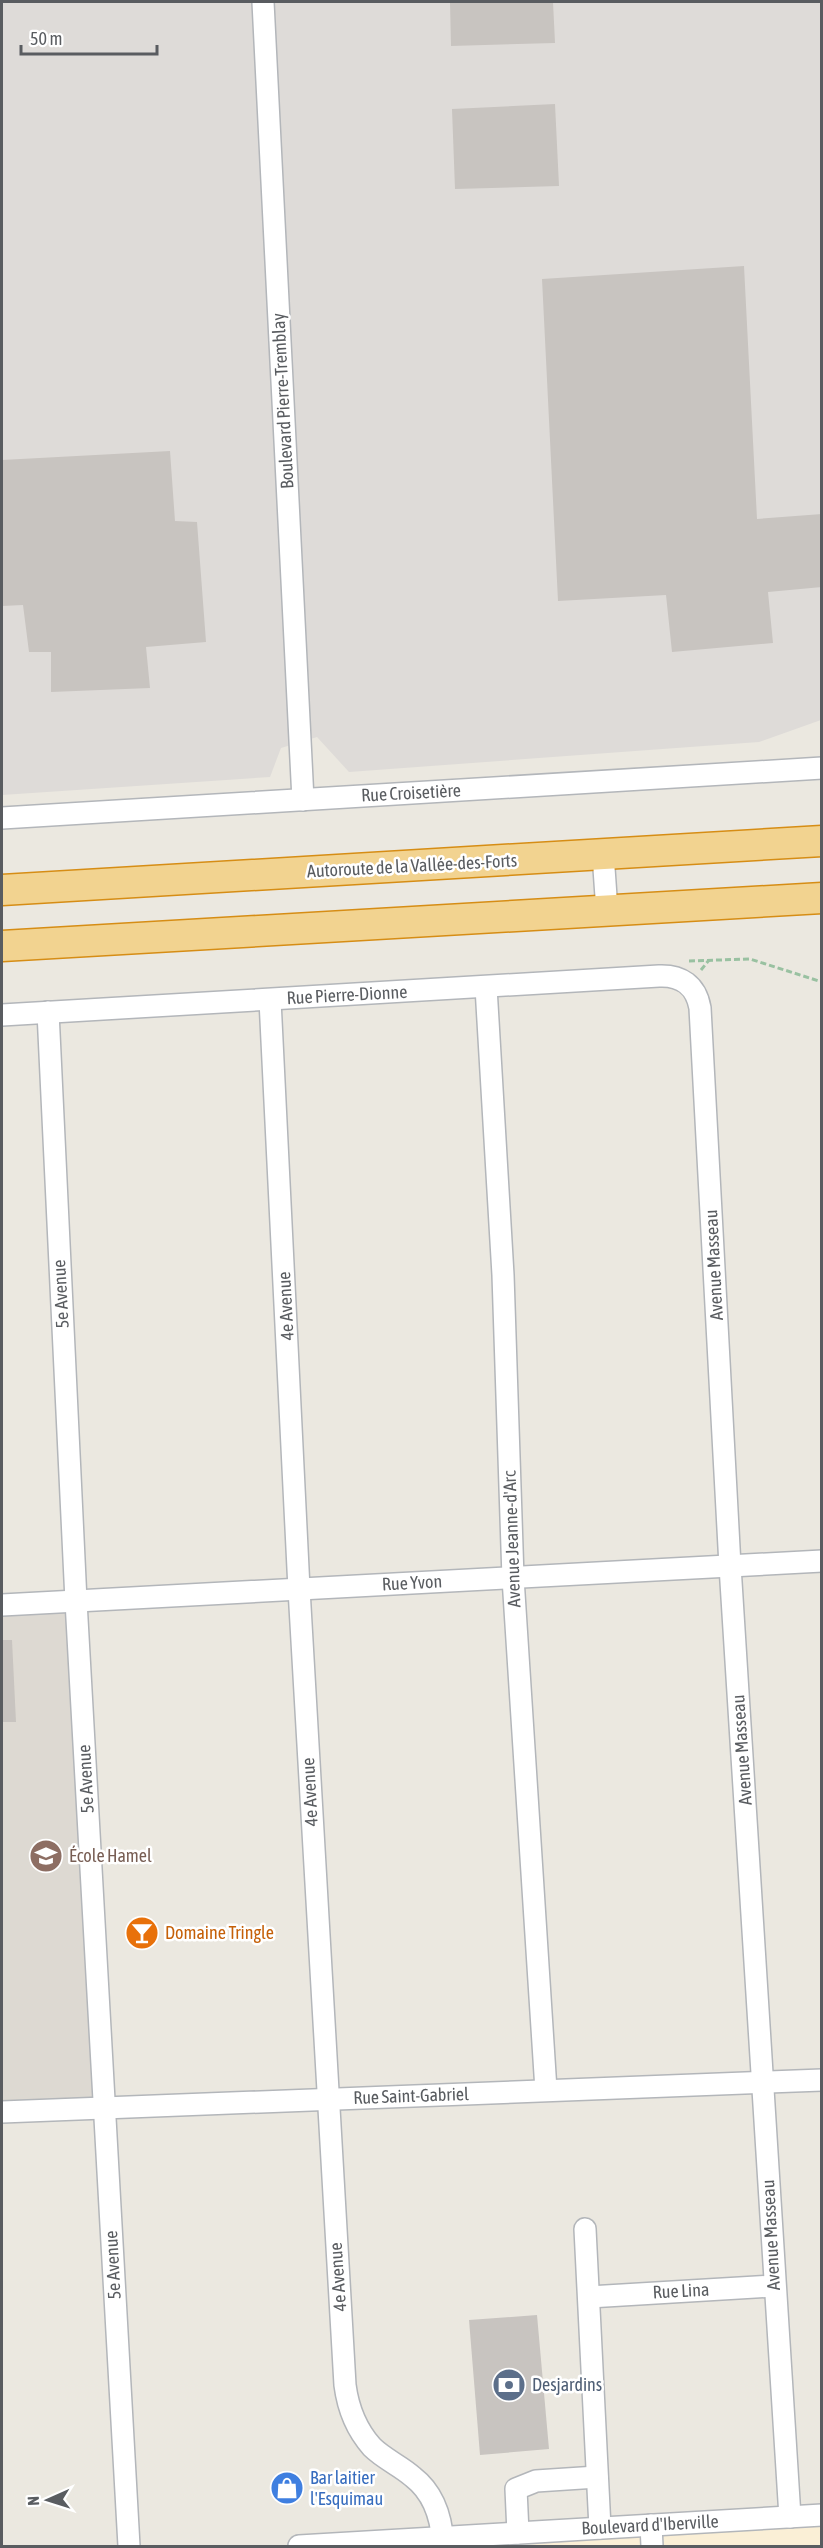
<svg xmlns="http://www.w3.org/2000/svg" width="823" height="2548" font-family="'Asap Condensed',sans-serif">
<rect width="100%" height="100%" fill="#ebe8e0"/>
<polygon fill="#faefd6" points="821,2521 821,2546 516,2546"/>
<polygon fill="#dedbd8" points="2,2 821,2 821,720 759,742 349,772 317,737 281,748 270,777 2,795"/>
<polygon fill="#ddd9d2" points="76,1601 105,2108 2,2112 2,1605"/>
<g fill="#c8c4c0">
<polygon points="450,2 553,2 555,43 451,46"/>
<polygon points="555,104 559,186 455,189 452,109"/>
<polygon points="744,266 757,519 822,514 822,587 768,592 773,643 672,652 666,595 558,601 542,279"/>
<polygon points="170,451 175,521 197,522 206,642 146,647 150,688 51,692 51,652 29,652 23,605 2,606 2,460"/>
<polygon points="2,1640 12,1640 16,1722 2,1722"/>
<polygon points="537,2315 549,2449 480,2455 469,2320"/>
<polygon points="300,2479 302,2495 274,2497 273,2481"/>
</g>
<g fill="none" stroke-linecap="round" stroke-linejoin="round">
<defs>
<g id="minor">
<polyline points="263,2 303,800"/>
<polyline points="2,818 822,768"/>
<polyline points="603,854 607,911"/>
<polyline points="486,987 503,1275 513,1578 546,2090"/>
<path d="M270,1000L299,1589L345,2385C348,2408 356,2429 372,2447C384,2459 401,2466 413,2477C435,2494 442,2520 443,2546"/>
<polyline points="48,1012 76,1601 129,2546"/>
<path d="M2,1015L659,976C681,975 696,985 700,1008L730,1566L790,2517"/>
<polyline points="2,1605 822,1561"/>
<polyline points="2,2112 822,2080"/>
<polyline points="585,2229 600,2528"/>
<polyline points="589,2297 774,2286"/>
<polyline points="651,2525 652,2546"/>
<polyline points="518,2533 516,2489 536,2481 597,2477"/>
<polyline points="299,2546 822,2515"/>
</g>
<g id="highway">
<polyline points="2,890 822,841"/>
<polyline points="2,946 822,898"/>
</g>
</defs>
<use href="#minor" stroke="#b3b6ba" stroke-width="24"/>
<use href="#highway" stroke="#d68d15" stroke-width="33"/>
<g stroke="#99c1a1" stroke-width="3" stroke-dasharray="6 3" stroke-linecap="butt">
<polyline points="689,961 750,959 822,982"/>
<polyline points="701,970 709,960"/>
</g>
<use href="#minor" stroke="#fff" stroke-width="21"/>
<use href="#highway" stroke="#f2d390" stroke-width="30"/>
</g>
<defs>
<symbol id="school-disc" viewBox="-11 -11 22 22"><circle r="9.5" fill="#8d6e63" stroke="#fff"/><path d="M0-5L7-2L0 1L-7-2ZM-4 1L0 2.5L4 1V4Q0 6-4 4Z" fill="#fff"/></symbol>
<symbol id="bar-disc" viewBox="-11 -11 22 22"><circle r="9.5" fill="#e8710a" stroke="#fff"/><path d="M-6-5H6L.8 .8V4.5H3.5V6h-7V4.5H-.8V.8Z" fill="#fff"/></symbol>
<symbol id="bank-disc" viewBox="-11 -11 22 22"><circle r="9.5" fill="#5c6f8a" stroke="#fff"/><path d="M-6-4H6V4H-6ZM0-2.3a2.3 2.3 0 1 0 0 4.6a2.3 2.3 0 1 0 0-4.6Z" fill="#fff"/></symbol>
<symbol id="shop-disc" viewBox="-11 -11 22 22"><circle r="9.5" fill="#3f7fe0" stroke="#fff"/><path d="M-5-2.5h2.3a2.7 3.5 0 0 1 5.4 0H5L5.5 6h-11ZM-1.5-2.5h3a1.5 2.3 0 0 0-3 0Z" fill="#fff"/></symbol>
</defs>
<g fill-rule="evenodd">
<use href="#school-disc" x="27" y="1837" width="38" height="38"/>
<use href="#bar-disc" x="123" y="1914" width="38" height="38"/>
<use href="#bank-disc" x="490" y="2366" width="38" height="38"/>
<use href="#shop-disc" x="268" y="2469" width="38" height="38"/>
</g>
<g text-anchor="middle" stroke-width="5" stroke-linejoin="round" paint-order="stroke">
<g font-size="18" fill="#595c60" stroke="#fff">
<text transform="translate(283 401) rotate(-93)" y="6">Boulevard Pierre-Tremblay</text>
<text transform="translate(411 793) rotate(-3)" y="6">Rue Croisetière</text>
<text transform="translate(412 866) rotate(-3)" y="6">Autoroute de la Vallée-des-Forts</text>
<text transform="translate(347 995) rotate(-3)" y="6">Rue Pierre-Dionne</text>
<text transform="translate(714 1265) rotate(-93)" y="6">Avenue Masseau</text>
<text transform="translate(61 1294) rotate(-93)" y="6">5e Avenue</text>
<text transform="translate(286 1306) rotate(-93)" y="6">4e Avenue</text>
<text transform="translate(512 1539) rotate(-92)" y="6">Avenue Jeanne-d'Arc</text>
<text transform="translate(412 1583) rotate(-3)" y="6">Rue Yvon</text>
<text transform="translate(742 1750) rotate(-94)" y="6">Avenue Masseau</text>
<text transform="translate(86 1779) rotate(-93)" y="6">5e Avenue</text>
<text transform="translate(310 1792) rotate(-93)" y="6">4e Avenue</text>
<text transform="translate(411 2096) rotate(-2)" y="6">Rue Saint-Gabriel</text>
<text transform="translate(771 2235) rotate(-93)" y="6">Avenue Masseau</text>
<text transform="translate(113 2265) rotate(-93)" y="6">5e Avenue</text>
<text transform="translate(338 2277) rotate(-94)" y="6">4e Avenue</text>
<text transform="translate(681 2291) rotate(-3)" y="6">Rue Lina</text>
<text transform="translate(650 2525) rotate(-3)" y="6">Boulevard d'Iberville</text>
</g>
<g font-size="18" fill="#785e54" stroke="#fff" text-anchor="start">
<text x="69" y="1862">École Hamel</text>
</g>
<g font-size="18" fill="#c56008" stroke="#fff" text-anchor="start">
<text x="165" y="1939">Domaine Tringle</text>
</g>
<g font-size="18" fill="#4e5e75" stroke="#fff" text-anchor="start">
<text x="532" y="2391">Desjardins</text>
</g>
<g font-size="18" fill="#366cbe" stroke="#fff" text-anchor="start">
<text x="310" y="2484">Bar laitier<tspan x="310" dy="21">l'Esquimau</tspan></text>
</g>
</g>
<rect width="823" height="2548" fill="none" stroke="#595c60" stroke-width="6"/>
<g transform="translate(48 2500) rotate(267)" stroke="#ffffff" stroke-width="4.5" paint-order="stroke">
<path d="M0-4.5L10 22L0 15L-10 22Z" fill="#595c60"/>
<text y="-9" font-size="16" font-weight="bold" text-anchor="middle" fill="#595c60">N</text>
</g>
<path d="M21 45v9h136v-9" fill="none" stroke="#595c60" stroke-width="3"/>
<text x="30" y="45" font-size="18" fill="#595c60" stroke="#ffffff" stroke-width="4.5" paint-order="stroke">50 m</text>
</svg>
